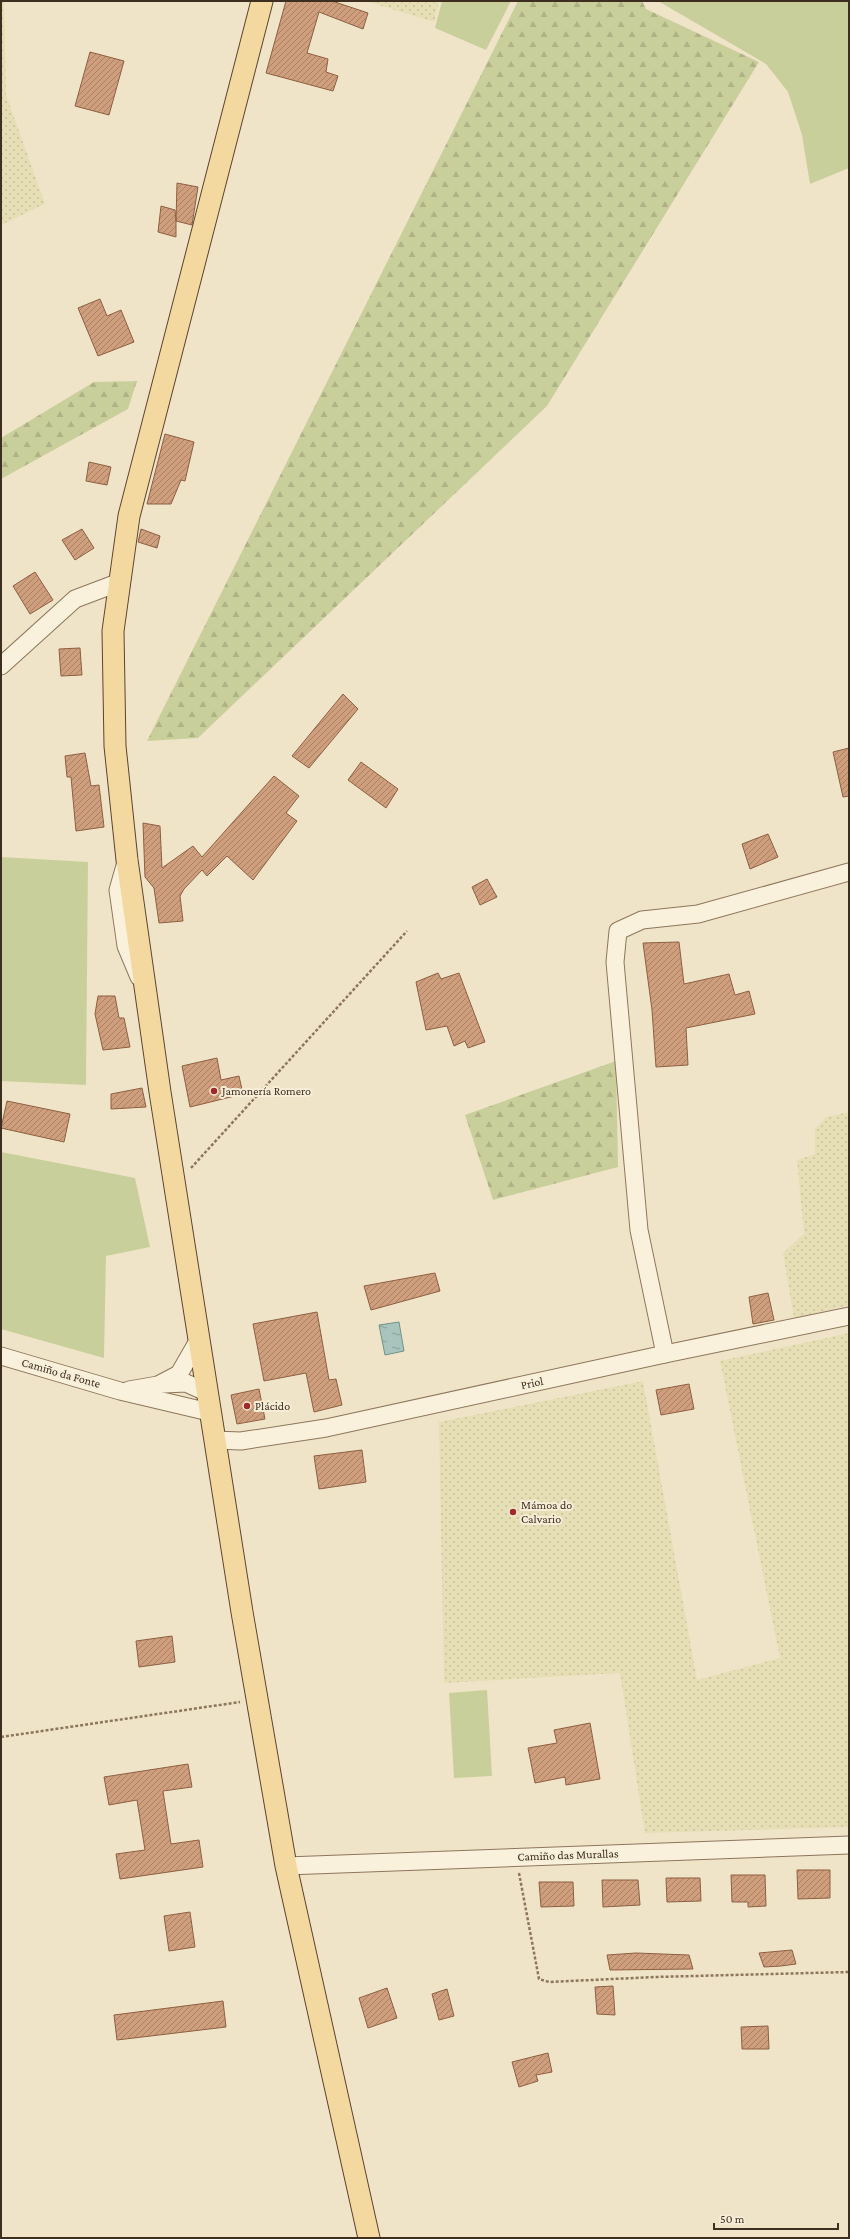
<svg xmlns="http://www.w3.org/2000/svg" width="850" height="2239" font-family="'Crimson Pro',serif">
<defs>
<pattern id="farmland-dots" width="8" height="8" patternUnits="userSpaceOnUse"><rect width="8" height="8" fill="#e6deb5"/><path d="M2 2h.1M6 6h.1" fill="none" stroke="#c6bf9b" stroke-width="1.8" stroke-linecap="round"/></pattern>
<pattern id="forest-firs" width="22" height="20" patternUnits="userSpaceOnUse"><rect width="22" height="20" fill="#c9cf9b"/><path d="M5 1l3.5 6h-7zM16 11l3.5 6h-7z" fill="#aeb285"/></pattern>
<pattern id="water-ripples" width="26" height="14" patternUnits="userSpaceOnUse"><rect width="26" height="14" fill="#a9c4bc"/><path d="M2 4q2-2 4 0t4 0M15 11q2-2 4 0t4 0" fill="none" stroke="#8ba098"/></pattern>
<pattern id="building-hatch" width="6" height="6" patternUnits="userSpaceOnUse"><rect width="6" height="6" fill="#cf9f7d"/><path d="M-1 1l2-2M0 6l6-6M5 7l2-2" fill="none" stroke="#a98266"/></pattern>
</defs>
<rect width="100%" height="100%" fill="#f0e4c8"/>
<g fill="url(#farmland-dots)">
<polygon points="1,1 4,1 6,95 45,204 1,225"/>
<polygon points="366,1 439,1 434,22"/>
<polygon points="849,1112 849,1305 794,1318 783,1253 804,1234 797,1160 815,1154 815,1129 826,1117"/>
<polygon points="849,1333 849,1827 645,1833 620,1673 444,1683 439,1422 643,1381 697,1680 780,1658 720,1361"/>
</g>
<g fill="#c9cf9b">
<polygon points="442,1 511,1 486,50 435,28"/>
<polygon points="658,1 849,1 849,168 810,184 802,135 788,92 766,64"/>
<polygon points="1,857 88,862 86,1085 1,1081"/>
<polygon points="1,1152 135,1178 150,1247 106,1256 104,1358 1,1329"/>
<polygon points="487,1690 492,1776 454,1778 449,1693"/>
</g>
<g fill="url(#forest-firs)">
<polygon points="518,1 642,1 646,9 759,62 547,406 198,738 147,741"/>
<polygon points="137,381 128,409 1,479 1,438 94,382"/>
<polygon points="616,1061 618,1167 493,1200 465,1115"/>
</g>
<polygon fill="url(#water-ripples)" stroke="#6f938a" points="399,1322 404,1351 385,1355 379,1325"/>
<g fill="url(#building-hatch)" stroke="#8d5f41">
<polygon points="286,1 332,1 368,13 363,29 319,12 307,53 328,59 326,72 338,76 333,91 266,73"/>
<polygon points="90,52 124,61 109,115 75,106"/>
<polygon points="177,183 198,187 192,225 176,221 176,237 158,232 161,206 175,210 176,221"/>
<polygon points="100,299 107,316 121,310 134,342 98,356 78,308"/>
<polygon points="165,434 194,442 185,481 181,480 171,504 147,504"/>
<polygon points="89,462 111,467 107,485 86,481"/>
<polygon points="82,529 94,548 75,560 62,540"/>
<polygon points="141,529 160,536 157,548 138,542"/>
<polygon points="35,572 53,600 30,614 13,586"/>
<polygon points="80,648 82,675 61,676 59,649"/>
<polygon points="343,694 358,709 309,768 292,756"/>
<polygon points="849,748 849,796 843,797 833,752"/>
<polygon points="85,753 91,786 99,785 104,827 76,831 71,777 67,777 65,756"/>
<polygon points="361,762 398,789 386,808 348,780"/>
<polygon points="274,776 299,796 286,813 297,821 253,880 227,856 207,876 202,870 184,889 180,896 183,921 159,923 154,888 145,877 143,823 160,826 162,868 193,846 202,857"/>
<polygon points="768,834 778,857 750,869 742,844"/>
<polygon points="487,879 497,897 480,905 472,887"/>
<polygon points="679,942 684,984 729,974 735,995 749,991 755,1014 686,1028 688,1065 656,1067 652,1010 643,943"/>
<polygon points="438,973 441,979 459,973 485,1042 468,1048 465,1041 454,1046 447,1026 426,1030 416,982"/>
<polygon points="98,996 115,996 119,1018 124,1018 130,1047 103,1050 95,1014"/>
<polygon points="217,1058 221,1080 239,1076 243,1094 190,1107 182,1066"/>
<polygon points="142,1088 146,1107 111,1109 111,1094"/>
<polygon points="7,1101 70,1114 64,1142 1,1128"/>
<polygon points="435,1273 440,1291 371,1310 364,1286"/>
<polygon points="768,1293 774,1320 753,1324 749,1297"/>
<polygon points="317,1312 329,1380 336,1379 342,1405 314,1412 306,1373 264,1381 253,1324"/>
<polygon points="689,1384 694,1409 661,1415 656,1390"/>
<polygon points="259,1389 265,1419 237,1424 231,1395"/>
<polygon points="362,1450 366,1482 319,1489 314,1456"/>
<polygon points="172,1636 175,1662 139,1667 136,1641"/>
<polygon points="590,1723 600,1779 566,1785 565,1777 535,1783 528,1748 557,1743 554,1730"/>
<polygon points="188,1764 192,1787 163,1791 171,1844 199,1840 203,1867 120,1879 116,1854 145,1850 137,1800 109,1805 104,1777"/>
<polygon points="797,1870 830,1870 830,1898 798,1899"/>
<polygon points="731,1875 765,1875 766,1906 748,1907 748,1902 732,1902"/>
<polygon points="666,1878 700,1878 701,1901 667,1902"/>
<polygon points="602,1880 638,1880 640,1905 603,1907"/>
<polygon points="539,1882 573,1882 574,1906 541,1907"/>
<polygon points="190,1912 195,1947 169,1951 164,1916"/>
<polygon points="792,1950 796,1964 781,1966 764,1967 759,1953"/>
<polygon points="636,1953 689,1955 693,1969 610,1970 607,1955"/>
<polygon points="613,1986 615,2015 597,2014 595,1987"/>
<polygon points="387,1988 397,2018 368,2028 359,1998"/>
<polygon points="447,1989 454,2016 439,2020 432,1994"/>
<polygon points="223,2001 226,2027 117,2040 114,2015"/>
<polygon points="768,2026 769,2049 742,2049 741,2027"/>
<polygon points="548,2053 552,2072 536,2075 538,2081 519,2087 512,2062"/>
</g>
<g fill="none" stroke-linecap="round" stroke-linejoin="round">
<defs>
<g id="minor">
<polyline points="1,666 75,599 120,582"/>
<polyline points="126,862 118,890 126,946 139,977"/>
<polyline points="665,1354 639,1230 615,962 618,931 642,920 698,914 849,872"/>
<polyline points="1,1356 120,1391 209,1412"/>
<polyline points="164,1384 186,1383 206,1392"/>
<polyline points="129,1390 158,1385 179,1374 198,1341"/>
<polyline points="214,1440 241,1441 326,1428 665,1354 849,1316"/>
<polyline points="286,1866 849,1845"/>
</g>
<polyline id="major" points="262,1 129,516 113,631 115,746 127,860 160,1092 242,1612 286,1866 369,2238"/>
</defs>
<use href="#minor" stroke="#8d765c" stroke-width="19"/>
<use href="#major" stroke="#5b4430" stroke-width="23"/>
<g stroke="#8d765c" stroke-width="2.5" stroke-dasharray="3 2" stroke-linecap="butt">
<polyline points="191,1168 407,931"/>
<polyline points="1,1737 240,1702"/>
<polyline points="519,1873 539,1979 549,1982 655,1977 849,1972"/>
</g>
<use href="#minor" stroke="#faf1dc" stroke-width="17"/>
<use href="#major" stroke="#f3d9a0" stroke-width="21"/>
</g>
<g fill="#9e2a2b" stroke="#f7eed8" stroke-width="1.5">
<circle cx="214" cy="1091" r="4"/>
<circle cx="247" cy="1406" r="4"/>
<circle cx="513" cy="1512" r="4"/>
</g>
<g text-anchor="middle" stroke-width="4" stroke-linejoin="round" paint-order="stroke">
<g font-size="12" fill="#3d2e20" stroke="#f7eed8" text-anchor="start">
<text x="222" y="1095">Jamonería Romero</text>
<text x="255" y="1410">Plácido</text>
<text x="521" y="1509">Mámoa do<tspan x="521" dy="14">Calvario</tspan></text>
</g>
<g font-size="12" fill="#3d2e20" stroke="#f7eed8">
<text transform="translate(61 1373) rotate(16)" y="4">Camiño da Fonte</text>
<text transform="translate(532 1383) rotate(-12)" y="4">Priol</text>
<text transform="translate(568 1855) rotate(-2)" y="4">Camiño das Murallas</text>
</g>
</g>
<rect width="850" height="2239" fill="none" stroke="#3d2e20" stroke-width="4"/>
<path d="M714 2223v6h124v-6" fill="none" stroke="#3d2e20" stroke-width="2"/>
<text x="720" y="2223" font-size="12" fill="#3d2e20" stroke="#f7eed8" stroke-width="3" paint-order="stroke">50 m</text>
</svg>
